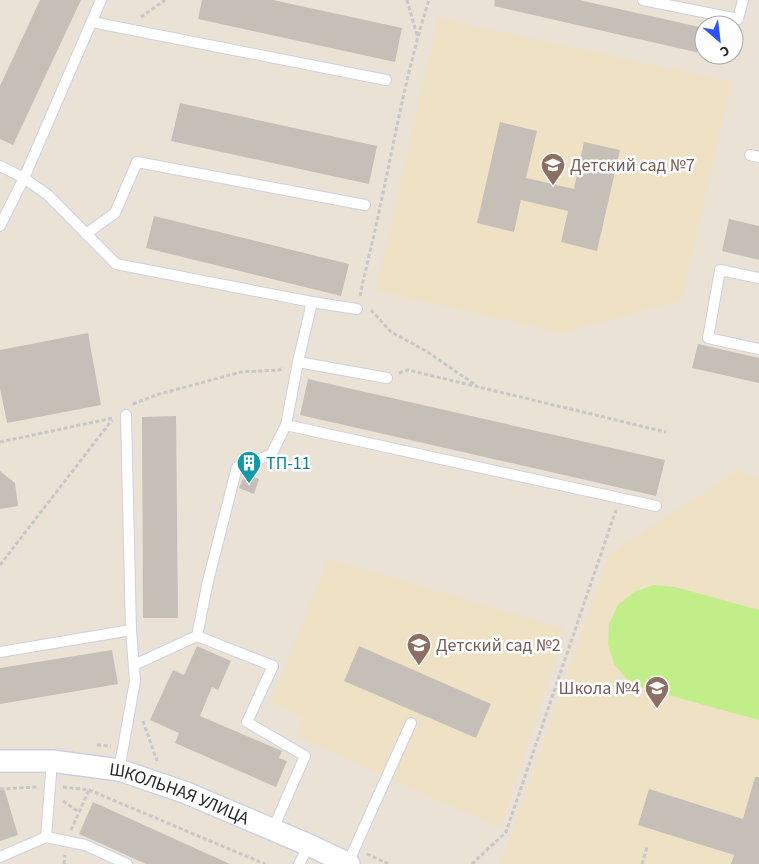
<svg xmlns="http://www.w3.org/2000/svg" width="759" height="864" font-family="'Source Sans 3',sans-serif">
<rect width="100%" height="100%" fill="#ebe2d6"/>
<g fill="#eee1c4">
<polygon points="438,18 731,82 681,300 562,333 376,290"/>
<polygon points="738,470 759,478 759,864 501,864 609,554"/>
<polygon points="329,559 565,629 500,828 298,737 302,716 271,702"/>
</g>
<polygon fill="#c1ee89" points="654,585 675,587 759,610 759,720 646,689 628,680 614,664 608,645 609,624 618,605 634,592"/>
<g fill="#c6bfb7">
<polygon points="40,0 81,0 13,145 0,139 0,86"/>
<polygon points="202,0 273,0 402,28 395,62 198,19"/>
<polygon points="495,0 579,0 704,28 704,54 494,6"/>
<polygon points="180,103 377,146 369,184 171,141"/>
<polygon points="500,122 537,131 526,178 574,189 584,142 620,150 597,251 561,242 568,211 521,200 514,232 477,223"/>
<polygon points="154,216 349,264 341,296 146,248"/>
<polygon points="729,219 759,226 759,260 722,251"/>
<polygon points="88,333 101,405 7,423 0,388 0,350"/>
<polygon points="698,344 759,358 759,383 692,368"/>
<polygon points="308,379 665,460 656,496 300,415"/>
<polygon points="176,416 178,618 143,618 142,417"/>
<polygon points="0,471 15,483 18,506 0,509"/>
<polygon points="245,474 259,479 254,494 239,488"/>
<polygon points="197,646 231,661 218,690 212,687 200,716 282,751 279,758 287,761 276,787 175,743 179,733 150,720 173,670 184,675"/>
<polygon points="359,646 491,704 476,738 344,681"/>
<polygon points="112,650 118,684 0,704 0,668"/>
<polygon points="755,777 759,777 759,864 731,864 734,855 638,825 649,789 743,819"/>
<polygon points="4,788 18,835 0,841 0,789"/>
<polygon points="93,802 230,864 146,864 102,844 79,834"/>
</g>
<g fill="none" stroke-linecap="round" stroke-linejoin="round">
<defs>
<g id="lane">
<polyline points="643,0 738,19 743,0"/>
<polyline points="92,22 386,80"/>
<polyline points="750,155 759,157"/>
<polyline points="0,166 24,178 48,195 116,264 312,302 357,309"/>
<polyline points="0,226 24,178 101,0"/>
<polyline points="86,234 115,213 137,162 365,205"/>
<polyline points="759,278 720,270 708,338 759,349"/>
<polyline points="298,362 387,378"/>
<polyline points="286,425 656,506"/>
<polyline points="197,636 208,581 237,467 271,455 286,425 298,362 312,302"/>
<polyline points="0,652 131,630"/>
<polyline points="134,665 197,636 273,666 247,722 305,756 273,829"/>
<polyline points="119,770 135,681 131,630 126,415"/>
<polyline points="46,837 52,761"/>
<polyline points="0,857 46,837 85,845 127,864"/>
<polyline points="348,863 411,723"/>
<polyline points="299,864 309,845"/>
</g>
<g id="street">
<path id="s1" d="M0,761H52L119,770L184,792L309,845L349,864"/>
</g>
</defs>
<use href="#lane" stroke="#ccd0e1" stroke-width="12"/>
<use href="#street" stroke="#ccd0e1" stroke-width="24"/>
<g stroke="#c7c7c7" stroke-width="3" stroke-dasharray="4 2.5" stroke-linecap="butt">
<polyline points="407,0 417,35"/>
<polyline points="141,17 165,0"/>
<path d="M360,296C366,267 374,237 380,207C395,138 407,68 429,0"/>
<polyline points="371,310 391,332 426,351 477,386"/>
<polyline points="399,373 408,370 666,432"/>
<polyline points="133,404 156,395 241,372 279,370 284,368"/>
<polyline points="0,442 113,418"/>
<polyline points="0,565 112,420"/>
<polyline points="143,721 157,761"/>
<polyline points="97,745 111,746"/>
<polyline points="63,787 89,790 265,864"/>
<polyline points="0,789 37,787"/>
<polyline points="63,801 79,812"/>
<polyline points="71,830 89,790"/>
<polyline points="367,854 389,864"/>
<polyline points="64,864 65,855"/>
<polyline points="472,864 506,832 616,510"/>
<polyline points="642,864 647,847"/>
</g>
<use href="#lane" stroke="#fff" stroke-width="10"/>
<use href="#street" stroke="#fff" stroke-width="21"/>
</g>
<defs>
<symbol id="school-pin" viewBox="-11 -11 22 30"><path d="M0 17L-7.5 6A9.5 9.5 0 1 1 7.5 6Z" fill="#8d6e63" stroke="#fff"/><path d="M0-5L7-2L0 1L-7-2ZM-4 1L0 2.5L4 1V4Q0 6-4 4Z" fill="#fff"/></symbol>
<symbol id="building-pin" viewBox="-11 -11 22 30"><path d="M0 17L-7.5 6A9.5 9.5 0 1 1 7.5 6Z" fill="#0f9aa8" stroke="#fff"/><path d="M-4-6H4V6H1V3H-1V6H-4ZM-2.5-4.3h1.7v1.8h-1.7ZM.8-4.3h1.7v1.8H.8ZM-2.5-1h1.7V.8h-1.7ZM.8-1h1.7V.8H.8Z" fill="#fff"/></symbol>
</defs>
<g fill-rule="evenodd">
<use href="#school-pin" x="539" y="151" width="28" height="38"/>
<use href="#building-pin" x="235" y="449" width="28" height="38"/>
<use href="#school-pin" x="405" y="631" width="28" height="38"/>
<use href="#school-pin" x="643" y="674" width="28" height="38"/>
</g>
<g text-anchor="middle" stroke-width="5" stroke-linejoin="round" paint-order="stroke">
<g font-size="18" fill="#785e54" stroke="#fff" text-anchor="start">
<text x="570" y="171">Детский сад №7</text>
<text x="436" y="651">Детский сад №2</text>
<text x="640" y="694" text-anchor="end">Школа №4</text>
</g>
<g font-size="18" fill="#0d838f" stroke="#fff" text-anchor="start">
<text x="266" y="469">ТП-11</text>
</g>
<g font-size="18" fill="#272727" stroke="#fff">
<text dy="6" stroke="none"><textPath href="#s1" startOffset="184">ШКОЛЬНАЯ УЛИЦА</textPath></text>
</g>
</g>
<g transform="translate(719 40) rotate(152)"><circle r="24" fill="#ffffff" stroke="#a9a9a9"/>
<path d="M0-4L9 19L0 12L-9 19Z" fill="#2f52ff"/>
<text y="-8" font-size="14" font-weight="bold" text-anchor="middle" fill="#272727">С</text>
</g>
</svg>
